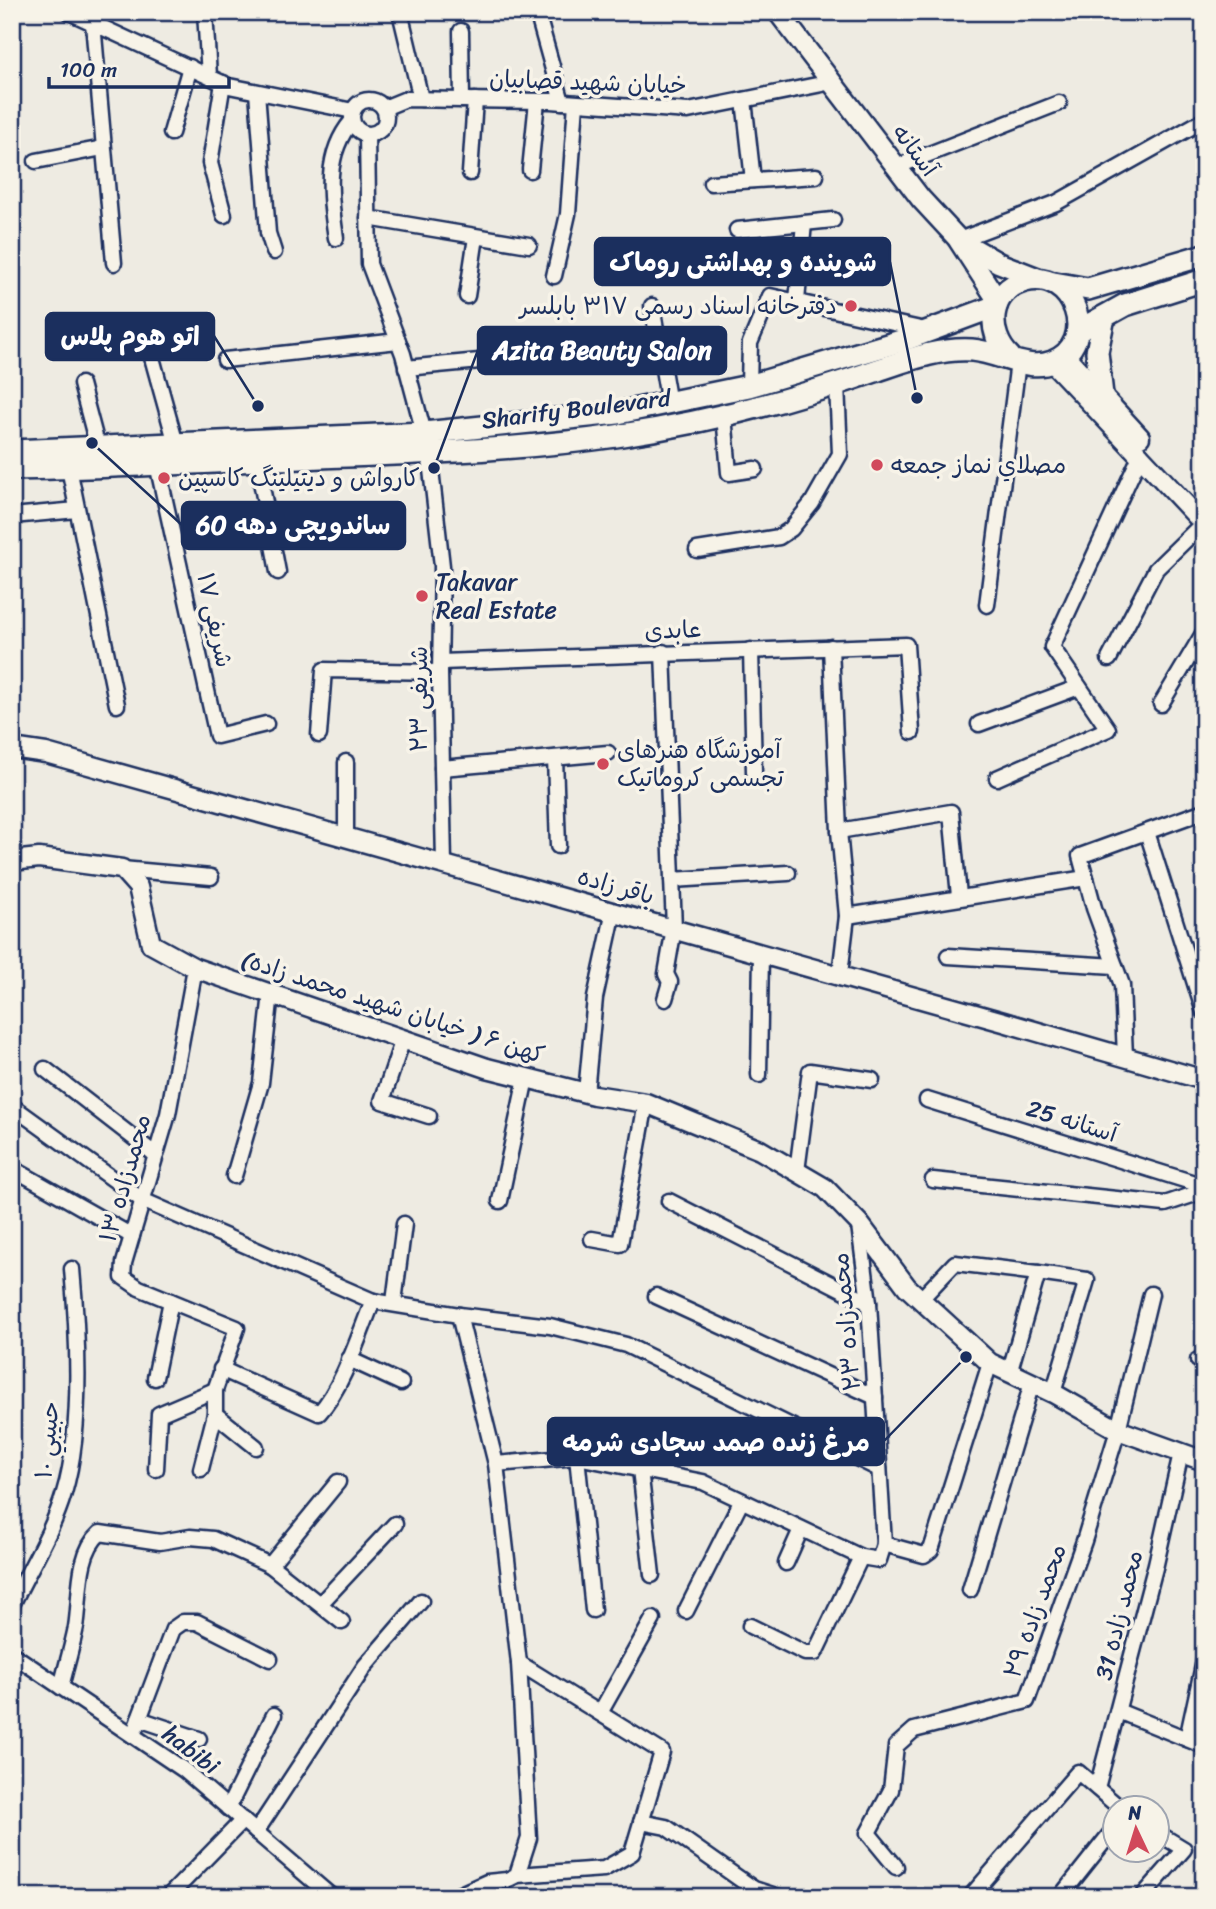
<svg xmlns="http://www.w3.org/2000/svg" width="1216" height="1909" font-family="Sriracha,'Playpen Sans Arabic',sans-serif">
<rect width="100%" height="100%" fill="#eeebe2"/>
<filter id="ink" filterUnits="userSpaceOnUse"><feTurbulence type="fractalNoise" baseFrequency=".0143" numOctaves="2"/><feDisplacementMap in="SourceGraphic" scale="14" xChannelSelector="R" yChannelSelector="G"/><feConvolveMatrix kernelMatrix="1 2 1 2 8 2 1 2 1" color-interpolation-filters="sRGB"/></filter>
<g filter="url(#ink)">
<g fill="none" stroke-linecap="round" stroke-linejoin="round">
<defs>
<g id="minor">
<polyline points="69,12 229,86 353,111"/>
<polyline points="205,12 209,76"/>
<polyline points="400,12 421,99"/>
<polyline points="537,12 562,102"/>
<polyline points="93,23 114,263"/>
<polyline points="461,31 462,100"/>
<polyline points="223,83 210,163 224,215"/>
<polyline points="257,92 268,233 274,252"/>
<polyline points="744,100 753,180"/>
<circle cx="369" cy="117" r="17"/>
<polyline points="384,108 406,99 462,100 551,101 688,111 832,82"/>
<polyline points="171,133 190,67"/>
<polyline points="367,134 369,264 403,354 424,433"/>
<polyline points="36,161 103,148"/>
<polyline points="896,167 1059,103"/>
<polyline points="530,170 537,101"/>
<polyline points="470,173 475,100"/>
<polyline points="711,183 816,176"/>
<polyline points="368,218 529,245"/>
<polyline points="737,230 833,220"/>
<path d="M336,238C330,197 323,155 352,121"/>
<polyline points="959,240 1056,203 1204,120"/>
<polyline points="554,276 568,214 576,103"/>
<polyline points="467,296 476,237"/>
<polyline points="797,301 804,223"/>
<polyline points="652,306 669,404"/>
<polyline points="151,354 176,444"/>
<polyline points="225,360 398,341"/>
<polyline points="406,368 596,350"/>
<polyline points="81,384 98,448"/>
<polyline points="749,386 750,343 770,296 925,330"/>
<polyline points="724,415 729,473 755,469"/>
<polyline points="429,452 442,566 440,672 444,863"/>
<polyline points="257,460 278,572"/>
<polyline points="157,464 217,736 266,724"/>
<polyline points="69,468 117,705"/>
<polyline points="12,516 77,510"/>
<polyline points="697,550 779,537 791,529 812,503 840,454 837,384"/>
<polyline points="987,605 1018,362"/>
<polyline points="831,647 839,831 847,916 840,974"/>
<polyline points="751,650 754,772"/>
<polyline points="663,652 674,928 666,974 670,982 665,999"/>
<polyline points="1109,659 1156,569 1202,524"/>
<polyline points="441,662 906,645 912,732"/>
<polyline points="1161,704 1204,632"/>
<polyline points="979,724 1079,687"/>
<polyline points="319,735 324,670 440,672"/>
<polyline points="555,758 558,846"/>
<polyline points="346,762 346,836"/>
<polyline points="442,768 608,753"/>
<polyline points="997,778 1108,729 1052,647 1141,454"/>
<polyline points="839,831 951,812 959,896"/>
<polyline points="1147,832 1204,1012"/>
<polyline points="122,869 211,877"/>
<polyline points="672,880 788,873"/>
<polyline points="847,916 1086,878"/>
<polyline points="948,956 1115,966"/>
<polyline points="195,968 168,1114 124,1263 123,1277 139,1288 237,1328 215,1390 215,1414 201,1469"/>
<polyline points="403,1039 382,1101 429,1116"/>
<polyline points="1125,1057 1122,985 1094,908 1080,856 1204,811"/>
<polyline points="45,1069 156,1155"/>
<polyline points="759,1075 761,953"/>
<polyline points="586,1093 595,998 614,911"/>
<polyline points="927,1100 1204,1186"/>
<path d="M12,1106L142,1200L373,1301C359,1335 343,1387 319,1413L221,1369"/>
<polyline points="12,1168 132,1236"/>
<polyline points="797,1171 810,1071 872,1080"/>
<polyline points="234,1176 261,1083 271,993"/>
<polyline points="933,1180 1165,1204 1204,1191"/>
<polyline points="500,1201 526,1078"/>
<polyline points="669,1201 869,1303"/>
<polyline points="592,1239 620,1244 646,1103"/>
<polyline points="656,1296 875,1397"/>
<polyline points="920,1300 955,1263 1038,1273"/>
<polyline points="373,1301 459,1315 496,1464 519,1663 529,1838 517,1875 507,1880 487,1882 454,1897"/>
<polyline points="394,1302 404,1224"/>
<polyline points="459,1315 550,1326 626,1345 879,1469"/>
<polyline points="349,1359 401,1383"/>
<polyline points="1198,1360 1204,1360"/>
<polyline points="1010,1370 1038,1273 1087,1280 1053,1393"/>
<polyline points="155,1378 171,1301"/>
<polyline points="215,1414 256,1447"/>
<polyline points="577,1457 593,1610"/>
<polyline points="496,1464 577,1457 703,1482 861,1557 879,1560 884,1544 869,1303 859,1225"/>
<polyline points="156,1469 159,1414 215,1390"/>
<polyline points="640,1469 652,1575"/>
<polyline points="884,1544 924,1555 931,1550 990,1363"/>
<polyline points="786,1563 801,1529"/>
<polyline points="270,1565 342,1622"/>
<polyline points="970,1590 1032,1383"/>
<polyline points="320,1604 395,1524"/>
<path d="M12,1605C29,1569 53,1531 64,1493C83,1430 78,1334 72,1269"/>
<polyline points="686,1611 741,1502"/>
<polyline points="750,1626 805,1653 815,1653 861,1557"/>
<polyline points="12,1654 184,1770 332,1897"/>
<path d="M61,1687C66,1667 72,1647 76,1627C81,1598 76,1554 100,1533L160,1542L190,1537L213,1539L270,1565L338,1482"/>
<polyline points="1118,1711 1204,1746"/>
<polyline points="600,1713 653,1619"/>
<polyline points="139,1719 199,1739"/>
<polyline points="133,1735 173,1629 183,1622 197,1622 270,1659"/>
<polyline points="1187,1739 1204,1661"/>
<polyline points="1097,1788 1156,1564 1181,1453"/>
<polyline points="228,1808 274,1715"/>
<polyline points="641,1822 666,1827 754,1889 779,1897"/>
<polyline points="256,1832 365,1666 421,1601"/>
<polyline points="896,1867 868,1833 891,1790 896,1746 914,1730 1027,1701 1084,1541 1118,1430 1151,1294"/>
<polyline points="517,1875 604,1869 632,1853 662,1752 519,1663"/>
<polyline points="168,1897 243,1820"/>
<polyline points="970,1897 1078,1772 1120,1808"/>
<polyline points="1060,1897 1114,1829"/>
<polyline points="1142,1897 1184,1849 1156,1832"/>
</g>
<g id="tertiary">
<polyline points="1064,354 1140,437"/>
<polyline points="1052,362 1204,524"/>
<path d="M12,748L46,753C433,860 819,968 1204,1080"/>
<polyline points="12,861 39,858 122,869 138,887 151,944 195,968 487,1068 594,1095 646,1103 760,1150 825,1188 859,1223 907,1287 990,1363 1053,1393 1118,1430 1204,1461"/>
</g>
<g id="secondary">
<polyline points="778,12 921,199 959,240 999,263 1043,280"/>
<polyline points="959,241 998,301"/>
</g>
<g id="primary">
<polyline points="1054,283 1088,289 1204,255"/>
<polyline points="1078,331 1125,305 1204,280"/>
<polyline points="1102,395 1097,352 1104,317"/>
<polyline points="12,451 424,433 618,413 749,386 904,340 996,306"/>
<path d="M12,469C115,467 218,462 321,457C419,453 519,450 616,436C705,423 793,400 878,370C908,360 939,348 972,350C998,352 1028,372 1052,362C1101,343 1074,268 1025,281C987,291 986,334 1010,357"/>
</g>
</defs>
<use href="#minor" stroke="#1b2f5e" stroke-width="19"/>
<use href="#tertiary" stroke="#1b2f5e" stroke-width="23"/>
<use href="#secondary" stroke="#1b2f5e" stroke-width="24"/>
<use href="#primary" stroke="#1b2f5e" stroke-width="26"/>
<use href="#minor" stroke="#f7f3e8" stroke-width="14"/>
<use href="#tertiary" stroke="#f7f3e8" stroke-width="18"/>
<use href="#secondary" stroke="#f7f3e8" stroke-width="19"/>
<use href="#primary" stroke="#f7f3e8" stroke-width="21"/>
</g>
</g>
<g fill="#d1495b" stroke="#f7f3e8" stroke-width="2.5">
<circle cx="851" cy="306" r="7"/>
<circle cx="877" cy="465" r="7"/>
<circle cx="164" cy="478" r="7"/>
<circle cx="422" cy="596" r="7"/>
<circle cx="603" cy="764" r="7"/>
</g>
<g text-anchor="middle" stroke-width="7" stroke-linejoin="round" paint-order="stroke">
<g font-size="24" fill="#1b2f5e" stroke="#f7f3e8">
<text transform="translate(588 82) rotate(2)" y="8">خیابان شهید قصابیان</text>
<text transform="translate(915 150) rotate(53)" y="8">آستانه</text>
<text transform="translate(576 409) rotate(-7)" y="8">Sharify Boulevard</text>
<text transform="translate(215 620) rotate(78)" y="8">شریفی ۱۷</text>
<text transform="translate(673 630) rotate(-2)" y="8">عابدی</text>
<text transform="translate(419 699) rotate(-90)" y="8">شریفی ۲۳</text>
<text transform="translate(616 886) rotate(16)" y="8">باقر زاده</text>
<text transform="translate(393 1007) rotate(18)" y="8">کهن ۶ ( خیابان شهید محمد زاده)</text>
<text transform="translate(1072 1121) rotate(17)" y="8">آستانه 25</text>
<text transform="translate(125 1178) rotate(-74)" y="8">محمدزاده ۱۳</text>
<text transform="translate(846 1322) rotate(-95)" y="8">محمدزاده ۲۳</text>
<text transform="translate(47 1440) rotate(-84)" y="8">حبيبي ١٠</text>
<text transform="translate(1035 1611) rotate(-70)" y="8">محمد زاده ۲۹</text>
<text transform="translate(1119 1615) rotate(-76)" y="8">محمد زاده 31</text>
<text transform="translate(191 1750) rotate(37)" y="8">habibi</text>
</g>
<g font-size="24" fill="#1b2f5e" stroke="#f7f3e8" text-anchor="start">
<text x="837" y="314" text-anchor="end">دفترخانه اسناد رسمی ۳۱۷ بابلسر</text>
<text x="891" y="473">مصلاي نماز جمعه</text>
<text x="178" y="486">کارواش و دیتیلینگ کاسپین</text>
<text x="436" y="590">Takavar<tspan x="436" dy="28">Real Estate</tspan></text>
<text x="617" y="758">آموزشگاه هنرهای<tspan x="617" dy="28">تجسمی کروماتیک</tspan></text>
</g>
</g>
<path fill="none" stroke="#1b2f5e" stroke-width="2.5" d="M917 398L890 262M258 406L214 336M434 468L478 350M92 443L182 525M966 1357L884 1441"/>
<g fill="#1b2f5e" stroke="#f7f3e8" stroke-width="2.5">
<circle cx="917" cy="398" r="7"/>
<circle cx="258" cy="406" r="7"/>
<circle cx="434" cy="468" r="7"/>
<circle cx="92" cy="443" r="7"/>
<circle cx="966" cy="1357" r="7"/>
</g>
<g fill="#1b2f5e" stroke="#1b2f5e" stroke-width="2.5">
<rect x="595" y="238" width="295" height="47" rx="7"/>
<rect x="46" y="313" width="168" height="47" rx="7"/>
<rect x="478" y="327" width="248" height="47" rx="7"/>
<rect x="182" y="502" width="223" height="47" rx="7"/>
<rect x="548" y="1418" width="336" height="47" rx="7"/>
</g>
<g font-size="26" text-anchor="middle" font-weight="bold" fill="#fff">
<text x="743" y="271">شوینده و بهداشتی روماک</text>
<text x="130" y="345">اتو هوم پلاس</text>
<text x="602" y="359">Azita Beauty Salon</text>
<text x="293" y="534">ساندویچی دهه 60</text>
<text x="716" y="1451">مرغ زنده صمد سجادی شرمه</text>
</g>
<rect width="1216" height="1909" fill="none" stroke="#f7f3e8" stroke-width="42"/>
<rect x="21" y="21" width="1174" height="1867" fill="none" stroke="#1b2f5e" stroke-width="2.5" filter="url(#ink)"/>
<g transform="translate(1136 1829) rotate(356)"><circle r="33" fill="#f7f3e8" stroke="#9fa5b1" stroke-width="2"/>
<path d="M0-5L12 26L0 18L-12 26Z" fill="#d1495b"/>
<text y="-10" font-size="19" font-weight="bold" text-anchor="middle" fill="#1b2f5e">N</text>
</g>
<path d="M49 77v10h180v-10" fill="none" stroke="#1b2f5e" stroke-width="3.5"/>
<text x="60" y="77" font-size="21" fill="#1b2f5e" stroke="#f7f3e8" stroke-width="5" paint-order="stroke">100 m</text>
</svg>
